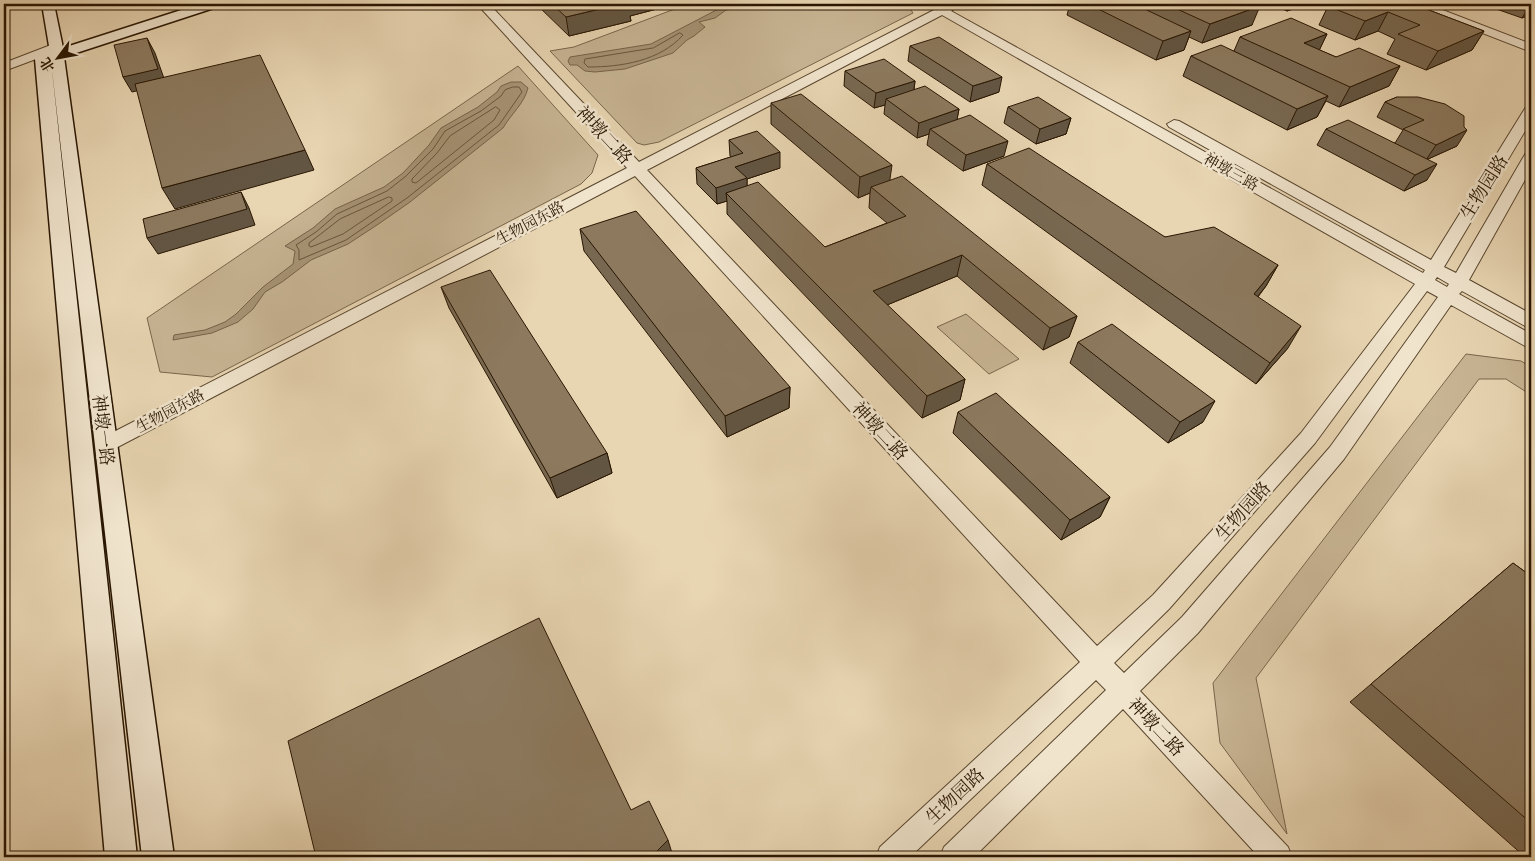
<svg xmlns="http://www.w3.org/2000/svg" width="1535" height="861" font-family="'IM FELL English','Noto Serif SC',serif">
<rect width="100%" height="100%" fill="#e8d5b2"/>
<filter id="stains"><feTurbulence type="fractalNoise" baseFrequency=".004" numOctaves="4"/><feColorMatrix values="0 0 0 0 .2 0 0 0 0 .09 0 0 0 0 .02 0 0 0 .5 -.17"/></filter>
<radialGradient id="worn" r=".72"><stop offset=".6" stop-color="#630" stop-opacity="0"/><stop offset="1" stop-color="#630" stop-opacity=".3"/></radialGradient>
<g fill="#c8b594" stroke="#78664b">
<polygon points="688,4 907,4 913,13 659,142 644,145 637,143 550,51 574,47"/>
<polygon points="518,66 598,155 592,173 581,184 212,377 160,372 147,318"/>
<polygon points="966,314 1019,359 989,374 937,327"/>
<polygon points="1466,354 1521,361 1531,367 1531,395 1506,379 1479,379 1256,678 1287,834 1220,743 1213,683"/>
</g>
<g fill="#a79476" stroke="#756248">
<polygon points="728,4 758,4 755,6 726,10 715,18 699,22 705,27 694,36 687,40 673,53 625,69 595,72 585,71 577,65 570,65 568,61 570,57 651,44"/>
<path d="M511,82H521L528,88C524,104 511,114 503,128L410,202L380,223L348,244L311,260L282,282L265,292L253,309L238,322L212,333L173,340L174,335L205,330L225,322L236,314L263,287L293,264L295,251L285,246L313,228L335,209L384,187L403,173L429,145L441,128L478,107L497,92L501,86Z"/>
</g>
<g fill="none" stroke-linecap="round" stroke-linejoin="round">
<g stroke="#68553c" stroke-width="1">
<path d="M680,33L683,35C660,61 621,67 588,67L584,63L585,59L653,48Z"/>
<polygon points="513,87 519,87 522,92 499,125 407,198 346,240 299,260 299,250 296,245 316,232 337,214 387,191 406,176 433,149 445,131 481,111 501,96 505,90"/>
<polygon points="496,107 500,110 494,120 416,183 412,182 412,179 437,153 450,136"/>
<polygon points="389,197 392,198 392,201 343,234 311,247 309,246 309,243 340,219"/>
</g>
<defs>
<g id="tertiary">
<path d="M477,4H489L639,162L934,10L929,7L928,4H939L943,6L947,4H961L951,11L1423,273L1425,270L1169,127L1167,124L1174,120L1179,121L1431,260L1524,110L1526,107L1531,106V121L1444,267L1456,273L1524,156L1526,153L1531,152V169L1469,280L1531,314V328L1525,326L1462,291L1459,294L1531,334V348L1525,346L1451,305L1344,459L1198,633L1140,691L1288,847L1292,857H1259L1123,709L974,857H940L944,847L1106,690L1096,680L910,857H876L880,847L1080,662L635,176L112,450L105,453L98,450L95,445L98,440L627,168ZM942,15L1415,284L1301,433L1153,595L1097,646L647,170ZM1437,277L1449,284L1447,287L1435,280ZM1427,291L1438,297L1330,447L1182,617L1124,673L1114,663L1169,609L1315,443Z"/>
<polygon points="1411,4 1427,4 1531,44 1531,52 1413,6"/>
<polygon points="56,43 60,44 62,47 60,50 4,71 4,63"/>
</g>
<polygon id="secondary" points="42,4 54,4 63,48 200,4 218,4 217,7 64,57 174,857 142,857 51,61 137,857 105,857 35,59 37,56 50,52"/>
</defs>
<use href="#tertiary" stroke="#59462e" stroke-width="2"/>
<use href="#secondary" stroke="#291602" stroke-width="3"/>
<use href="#tertiary" fill="#f0e4cd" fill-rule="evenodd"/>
<use href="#secondary" fill="#f0e4cd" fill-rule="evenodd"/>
</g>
<g fill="#786851" stroke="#291602">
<polygon points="536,4 672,4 672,5 630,16 631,21 569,36"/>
<polygon points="1070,4 1254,4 1252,25 1202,43 1189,37 1184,50 1156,60 1067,15"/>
<polygon points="1271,4 1307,4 1287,11"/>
<polygon points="1413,4 1484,31 1472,50 1426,70 1387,54 1395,39 1378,31 1355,40 1319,25 1328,6"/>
<polygon points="1482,4 1531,4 1531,14 1522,18"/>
<polygon points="1327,34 1319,50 1336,57 1400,66 1389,86 1339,107 1326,101 1317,117 1287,130 1183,76 1191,56 1234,51 1240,37"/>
<polygon points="910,46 999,92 970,102 908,61"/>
<polygon points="845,71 915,81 914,90 959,109 957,119 1004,156 963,171 927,145 929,134 917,138 884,114 885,105 874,108 844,86"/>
<polygon points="1397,97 1457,146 1428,159 1427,180 1404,191 1317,145 1326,129 1395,143 1403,130 1377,117 1385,102"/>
<polygon points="771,103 890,180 1077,316 1069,337 1043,350 957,276 887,305 965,379 960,400 922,418 727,214 727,201 717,204 697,184 696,168 731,157 730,156 729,140 780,168 747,179 747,186 825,247 887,223 869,208 870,193 858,198 771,124"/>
<polygon points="1008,107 1071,118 1066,134 1036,144 1004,123"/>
<polygon points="987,164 1165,237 1278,265 1266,286 1258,297 1288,348 1256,384 982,185"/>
<polygon points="580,229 790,387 789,408 727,437 584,251"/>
<polygon points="441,287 607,453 612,473 557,498 449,308"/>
<polygon points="1078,342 1203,422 1168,443 1070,363"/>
<polygon points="958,412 1110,497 1100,517 1061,540 953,433"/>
<polygon points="1513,563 1531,576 1531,857 1525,857 1350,702"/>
</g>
<g fill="#625542" stroke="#291602">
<polygon points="621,4 672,4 672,5 630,16 631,21 569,36 566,17"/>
<polygon points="1290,4 1307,4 1287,11"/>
<polygon points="1531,4 1531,14 1522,18"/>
<polygon points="1260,6 1252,25 1202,43 1210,24"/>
<polygon points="1388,12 1378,31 1355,40 1365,21"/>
<polygon points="1191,31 1184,50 1156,60 1163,41"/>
<polygon points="1484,31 1472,50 1426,70 1438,51"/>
<polygon points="1327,34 1318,53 1304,43"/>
<polygon points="147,38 155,53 166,84 132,92 123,77"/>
<polygon points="1400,66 1389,86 1339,107 1350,87"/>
<polygon points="1002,77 999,92 970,102 973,86"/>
<polygon points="915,81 913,96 886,99 885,105 874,108 876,93"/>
<polygon points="1328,96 1317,117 1287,130 1297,109"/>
<polygon points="959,109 956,125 930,129 929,134 917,138 919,123"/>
<polygon points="1071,118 1066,134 1036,144 1040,129"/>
<polygon points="1467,130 1457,146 1426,160 1436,145"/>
<polygon points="1008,141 1004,156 963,171 966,155"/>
<polygon points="305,150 314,170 175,209 162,188"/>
<polygon points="780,152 780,168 747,179 747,194 726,193 727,201 717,204 716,188 735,167"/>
<polygon points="1437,164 1427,180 1404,191 1415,175"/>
<polygon points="892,165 889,186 871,187 870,193 858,198 860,177"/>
<polygon points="241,192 249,208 255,225 158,254 147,238"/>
<polygon points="962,255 957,276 870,312 873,291"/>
<polygon points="1278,265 1266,286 1242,316 1254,294"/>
<polygon points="1077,316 1069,337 1043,350 1050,328"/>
<polygon points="1301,326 1288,348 1256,384 1270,363"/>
<polygon points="965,379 960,400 922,418 927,396"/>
<polygon points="790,387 789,408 727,437 725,416"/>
<polygon points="1215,401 1203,422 1168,443 1180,422"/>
<polygon points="607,453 612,473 557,498 550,478"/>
<polygon points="1110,497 1100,517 1061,540 1070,520"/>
<polygon points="668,840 672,853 668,857 651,857"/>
</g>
<g fill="#8c795e" stroke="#291602">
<polygon points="552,4 621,4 566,17"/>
<polygon points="1088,4 1134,4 1191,31 1163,41"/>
<polygon points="1166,4 1254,4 1260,6 1210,24"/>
<polygon points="1333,4 1413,4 1484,31 1438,51 1398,34 1420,25 1388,12 1365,21 1328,6"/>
<polygon points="1291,18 1327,34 1304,43 1336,57 1359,48 1400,66 1350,87 1240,37"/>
<polygon points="939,37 1002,77 973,86 910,46"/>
<polygon points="147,38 158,69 123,77 114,45"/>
<polygon points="1221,45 1328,96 1297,109 1191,56"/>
<polygon points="260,55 305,150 162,188 135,84"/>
<polygon points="884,59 915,81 876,93 845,71"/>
<polygon points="925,86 959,109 919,123 886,99"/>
<polygon points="801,94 892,165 860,177 771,103"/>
<polygon points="1038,97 1071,118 1040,129 1008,107"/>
<polygon points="1397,97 1418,97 1445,104 1464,116 1464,127 1467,130 1436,145 1403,129 1424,120 1385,102"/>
<polygon points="970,115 1008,141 966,155 930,129"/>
<polygon points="1348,120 1437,164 1415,175 1326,129"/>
<polygon points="757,131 780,152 735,167 747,178 716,188 696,168 743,153 729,140"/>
<polygon points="1029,148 1165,237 1214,227 1278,265 1254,294 1301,326 1270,363 987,164"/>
<polygon points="902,176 1077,316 1050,328 962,255 873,291 965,379 927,396 726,193 758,182 825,247 906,216 871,187"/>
<polygon points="241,192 247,209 147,238 143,219"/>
<polygon points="636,211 790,387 725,416 580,229"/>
<polygon points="490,270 607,453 550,478 441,287"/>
<polygon points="1112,324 1215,401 1180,422 1078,342"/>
<polygon points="996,393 1110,497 1070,520 958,412"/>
<polygon points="1513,563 1531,576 1531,823 1371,684"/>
<polygon points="539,618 631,810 649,801 668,840 651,857 316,857 288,741"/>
</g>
<g text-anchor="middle" stroke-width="5" stroke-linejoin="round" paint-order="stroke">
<g font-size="15" fill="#291602" stroke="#f0e4cd">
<text transform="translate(1231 172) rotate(29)" y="5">神墩三路</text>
<text transform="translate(530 223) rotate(-28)" y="5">生物园东路</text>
<text transform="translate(170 411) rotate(-28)" y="5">生物园东路</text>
</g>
<g font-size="18" fill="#291602" stroke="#f0e4cd">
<text transform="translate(604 135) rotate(47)" y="6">神墩二路</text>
<text transform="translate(1484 187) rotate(-58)" y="6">生物园路</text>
<text transform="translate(103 430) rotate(83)" y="6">神墩一路</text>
<text transform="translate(880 431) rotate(47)" y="6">神墩二路</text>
<text transform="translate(1243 511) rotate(-48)" y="6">生物园路</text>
<text transform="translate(1156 727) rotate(47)" y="6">神墩二路</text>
<text transform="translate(955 796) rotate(-43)" y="6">生物园路</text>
</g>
</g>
<rect width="1535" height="861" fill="none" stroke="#e8d5b2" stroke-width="20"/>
<rect x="5" y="5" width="1525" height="851" fill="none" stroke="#291602" stroke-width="2.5"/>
<rect x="10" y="10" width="1515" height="841" fill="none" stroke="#291602"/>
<g transform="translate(58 58) rotate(238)" stroke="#f0e4cd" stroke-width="4" paint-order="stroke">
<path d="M0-4L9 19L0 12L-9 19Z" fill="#291602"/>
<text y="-8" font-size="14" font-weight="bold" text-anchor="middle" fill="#291602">北</text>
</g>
<rect width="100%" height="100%" filter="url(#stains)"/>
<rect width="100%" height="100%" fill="url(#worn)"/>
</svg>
